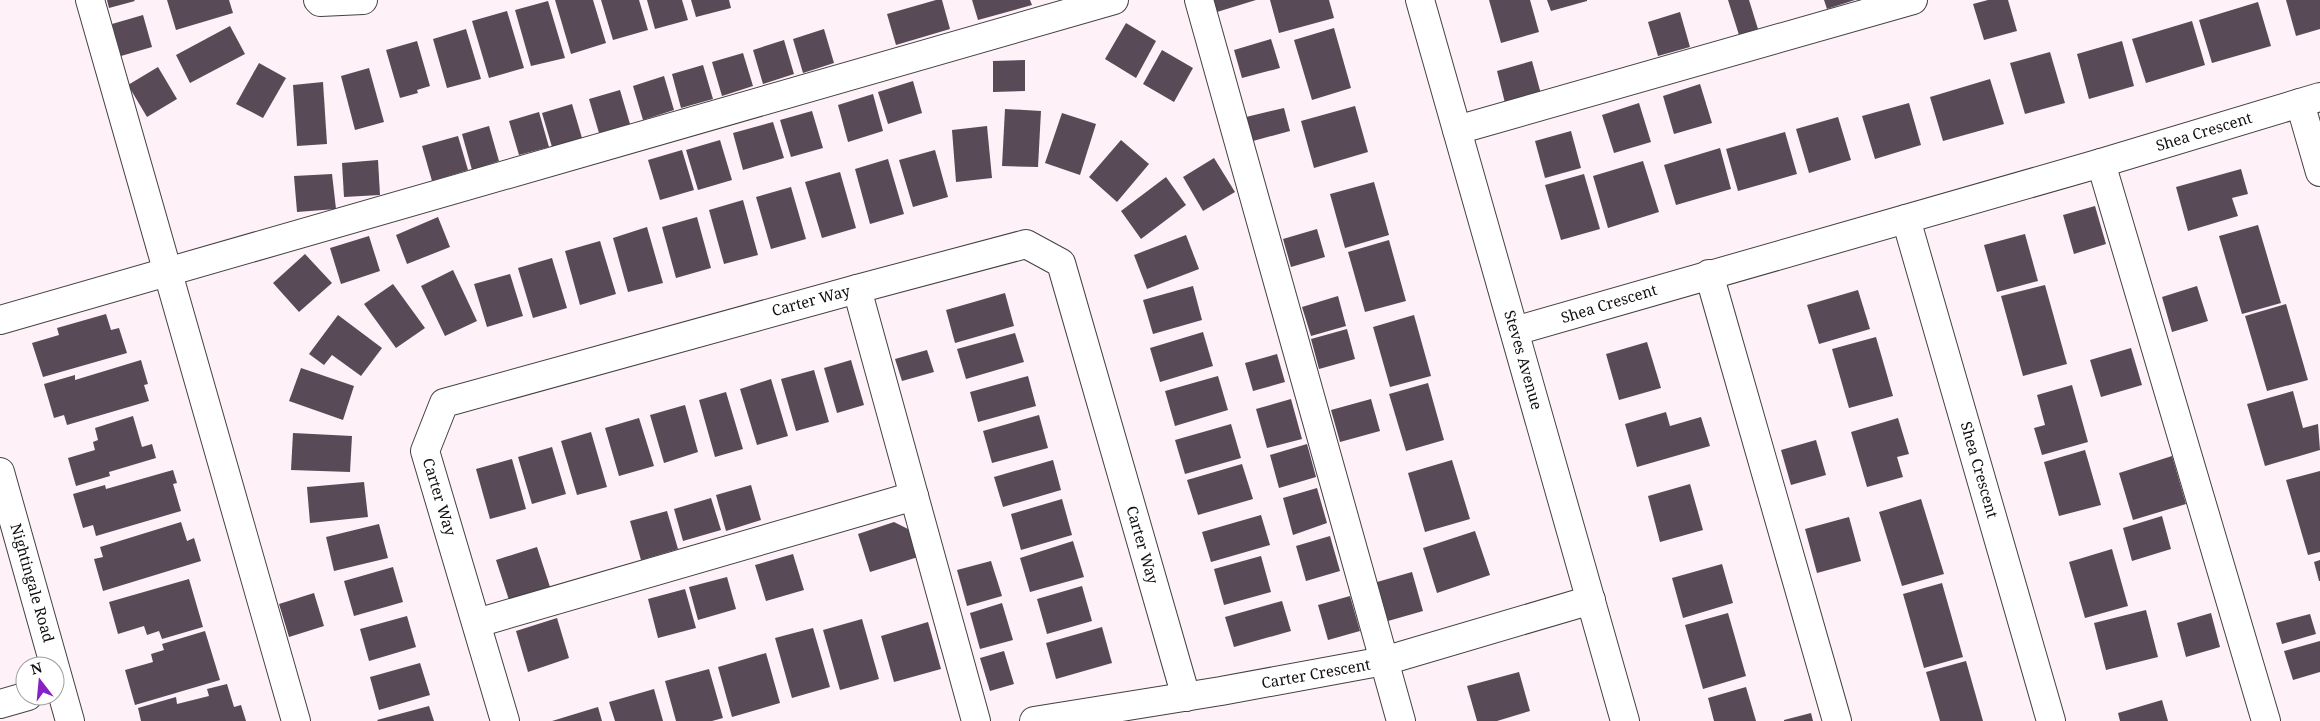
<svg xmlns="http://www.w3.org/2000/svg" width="2320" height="721" font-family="'Noto Serif',serif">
<rect width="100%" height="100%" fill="#fff1f8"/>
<g fill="#584b57">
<polygon points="107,0 134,0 135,1 109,8"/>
<polygon points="167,0 229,0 233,13 176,30"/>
<polygon points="555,0 593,0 606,43 571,54"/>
<polygon points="601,0 639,0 648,30 613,40"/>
<polygon points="647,0 682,0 688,20 655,29"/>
<polygon points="691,0 729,0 731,8 696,17"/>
<polygon points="936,0 942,0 950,29 896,45 887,14"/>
<polygon points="972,0 1030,0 1032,5 978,20"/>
<polygon points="1213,0 1256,0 1217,12"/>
<polygon points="1270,0 1329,0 1334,18 1279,33"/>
<polygon points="1489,0 1530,0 1539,32 1501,43"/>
<polygon points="1547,0 1587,0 1587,1 1551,11"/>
<polygon points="1728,0 1749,0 1758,29 1739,35"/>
<polygon points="1824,0 1855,0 1827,9"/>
<polygon points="1988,0 2008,0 2017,31 1984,40 1973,4"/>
<polygon points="2286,0 2320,0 2320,29 2296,36"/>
<polygon points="548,1 565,58 531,66 515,10"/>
<polygon points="2258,2 2271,46 2212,63 2199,20"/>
<polygon points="507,11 524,68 489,78 472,21"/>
<polygon points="1680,12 1690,47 1658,56 1648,22"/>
<polygon points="143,15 152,47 121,56 112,24"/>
<polygon points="2192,21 2205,65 2146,83 2132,39"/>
<polygon points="1126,23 1156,41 1136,78 1105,59"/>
<polygon points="230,26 245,54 190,83 176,55"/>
<polygon points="1334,28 1351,88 1312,100 1294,40"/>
<polygon points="466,29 481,79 447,88 433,39"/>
<polygon points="824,29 834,63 803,73 793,39"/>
<polygon points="1271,39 1280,68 1242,78 1234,50"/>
<polygon points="784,40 794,74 763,84 753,50"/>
<polygon points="417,41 430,86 417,90 418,93 400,98 386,50"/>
<polygon points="2122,41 2134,86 2089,99 2077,54"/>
<polygon points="1162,50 1193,68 1174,102 1143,84"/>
<polygon points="2050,52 2065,103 2025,114 2010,63"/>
<polygon points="743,53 753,86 722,96 712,62"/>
<polygon points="1025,60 1025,91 993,92 993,61"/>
<polygon points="1532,61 1541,94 1505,103 1497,71"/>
<polygon points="259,63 286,78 263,118 236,104"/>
<polygon points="703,65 713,99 681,108 672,74"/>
<polygon points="158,67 177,99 147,117 128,85"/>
<polygon points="369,68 384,122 355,130 341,76"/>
<polygon points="664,76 674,110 643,120 633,86"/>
<polygon points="1990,79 2004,124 1943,141 1930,97"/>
<polygon points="913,81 922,113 888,124 878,92"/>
<polygon points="323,82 327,144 297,146 293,85"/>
<polygon points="1700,84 1712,123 1674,134 1663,96"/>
<polygon points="620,90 630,124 599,133 589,99"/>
<polygon points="873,94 883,131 848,142 838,105"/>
<polygon points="1639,103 1651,142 1614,153 1602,115"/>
<polygon points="1909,103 1921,145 1875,159 1862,116"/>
<polygon points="572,104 582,138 552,147 542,113"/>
<polygon points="1355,106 1368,152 1314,168 1301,121"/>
<polygon points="1284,108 1290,131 1253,141 1246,117"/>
<polygon points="1005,109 1041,111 1038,167 1002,166"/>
<polygon points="812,111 823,148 791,157 780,120"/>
<polygon points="539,112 549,147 519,155 509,121"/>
<polygon points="1062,113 1096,124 1080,175 1045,163"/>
<polygon points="1838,117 1851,160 1809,173 1796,129"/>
<polygon points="773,122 784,158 743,170 733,133"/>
<polygon points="489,126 499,161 472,170 462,134"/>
<polygon points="987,126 992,178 956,182 952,130"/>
<polygon points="1571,131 1581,168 1545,178 1535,141"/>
<polygon points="1785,132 1797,174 1738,191 1726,149"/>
<polygon points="458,136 468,170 432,181 422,146"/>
<polygon points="720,140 732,180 698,190 686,150"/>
<polygon points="1121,140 1149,164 1117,202 1089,177"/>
<polygon points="1720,148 1731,189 1676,205 1664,165"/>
<polygon points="682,150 694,190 660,200 648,160"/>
<polygon points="935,150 948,197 913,207 899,160"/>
<polygon points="1214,158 1235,192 1203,211 1183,177"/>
<polygon points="888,159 904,214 870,224 855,169"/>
<polygon points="378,160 380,195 344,197 342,163"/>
<polygon points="1643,161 1659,212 1608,228 1593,176"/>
<polygon points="2241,169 2248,194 2232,198 2238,216 2188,231 2176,187"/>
<polygon points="840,172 856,228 822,238 805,182"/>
<polygon points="332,174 336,209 297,212 294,176"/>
<polygon points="1584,174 1600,229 1561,240 1545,185"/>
<polygon points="1166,177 1186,205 1141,239 1121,211"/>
<polygon points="1374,182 1389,235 1345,248 1330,194"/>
<polygon points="791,187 806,239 771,249 756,197"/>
<polygon points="743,200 758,255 724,264 709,210"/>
<polygon points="2095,206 2106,244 2074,254 2063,215"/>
<polygon points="438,217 450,247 407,264 396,235"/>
<polygon points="697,217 711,268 676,278 662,227"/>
<polygon points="2258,225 2281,303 2242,314 2219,236"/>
<polygon points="647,227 663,283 628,292 613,238"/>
<polygon points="1317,229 1325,257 1291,267 1283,239"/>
<polygon points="2025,234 2038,281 1997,292 1984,245"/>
<polygon points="1186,235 1199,269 1147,289 1134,255"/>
<polygon points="369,236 380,271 341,284 330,248"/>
<polygon points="1389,240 1406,301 1365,312 1348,252"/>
<polygon points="600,241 616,294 580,305 565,251"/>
<polygon points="305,254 332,283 299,312 273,283"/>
<polygon points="552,258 567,308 533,318 518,268"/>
<polygon points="453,270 477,321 445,336 421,286"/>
<polygon points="510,274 523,316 487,327 474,284"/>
<polygon points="393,284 425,328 396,348 364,304"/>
<polygon points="2045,285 2067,364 2023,376 2001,296"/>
<polygon points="1193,286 1202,320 1153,334 1143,300"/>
<polygon points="2197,286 2208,321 2172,332 2162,297"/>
<polygon points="1858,290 1870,329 1819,344 1807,305"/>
<polygon points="1005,293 1014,326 955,343 946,310"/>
<polygon points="1338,296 1346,326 1311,336 1302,307"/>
<polygon points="2286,304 2308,380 2267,391 2245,316"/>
<polygon points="106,314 111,330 119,328 127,353 43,377 32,343 59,335 57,328"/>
<polygon points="338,315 382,348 361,376 332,355 324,365 309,354"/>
<polygon points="1414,315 1431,376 1390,387 1373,327"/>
<polygon points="1347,329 1355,359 1319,369 1311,339"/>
<polygon points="1203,332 1213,366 1160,382 1150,348"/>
<polygon points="1015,333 1024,362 966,379 957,349"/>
<polygon points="1876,337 1893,396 1849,408 1832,349"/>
<polygon points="1647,342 1661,388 1619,400 1606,354"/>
<polygon points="2131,348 2142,385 2101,397 2090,360"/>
<polygon points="927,350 934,372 902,381 895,359"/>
<polygon points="1277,354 1285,382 1253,391 1245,363"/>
<polygon points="141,360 148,384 144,385 149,401 67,425 64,415 54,418 44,384 75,375 75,380"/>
<polygon points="851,360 864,405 837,413 824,368"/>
<polygon points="301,368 354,386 343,420 289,401"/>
<polygon points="814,370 829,422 796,431 781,379"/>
<polygon points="1028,376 1036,406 978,422 970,392"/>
<polygon points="1218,376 1228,410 1175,426 1165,391"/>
<polygon points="771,379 788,436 757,445 740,389"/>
<polygon points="1428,383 1444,440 1406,451 1389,394"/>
<polygon points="2072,385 2088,442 2042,455 2034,428 2045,425 2037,395"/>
<polygon points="2293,391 2303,428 2318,424 2320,450 2265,466 2247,404"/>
<polygon points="726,392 743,449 715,457 699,400"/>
<polygon points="1291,399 1302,439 1267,448 1256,409"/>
<polygon points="1371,399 1380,431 1340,442 1331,410"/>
<polygon points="685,405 698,452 664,463 650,415"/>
<polygon points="1666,412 1670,426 1701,417 1710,446 1637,467 1625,424"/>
<polygon points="1039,415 1048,448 992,463 983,431"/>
<polygon points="133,416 142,447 152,444 156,458 109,472 110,476 76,486 68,458 95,450 93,442 98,440 95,428"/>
<polygon points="639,418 654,466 619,476 605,428"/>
<polygon points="1898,418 1909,454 1897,457 1903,477 1867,487 1851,432"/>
<polygon points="1231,424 1241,458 1185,474 1175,440"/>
<polygon points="591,432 607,487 577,495 561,441"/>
<polygon points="293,433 352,436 350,472 291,470"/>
<polygon points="1816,440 1826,475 1791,485 1781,450"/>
<polygon points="1307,444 1316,477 1279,488 1270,455"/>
<polygon points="552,447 566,494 532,504 518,457"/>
<polygon points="2085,450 2101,505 2059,516 2044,462"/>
<polygon points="2172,456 2186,504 2133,520 2119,473"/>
<polygon points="512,459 526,509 490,519 476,469"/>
<polygon points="1053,460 1061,490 1003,507 994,477"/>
<polygon points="1452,460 1470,519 1425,532 1408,473"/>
<polygon points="1242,464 1253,499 1198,515 1187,480"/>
<polygon points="173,470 177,483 173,484 181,511 96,536 93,525 83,528 73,494 105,485 106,489"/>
<polygon points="2320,471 2320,552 2308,555 2286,480"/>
<polygon points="364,482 368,517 310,523 307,487"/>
<polygon points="1690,484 1703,530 1660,542 1648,496"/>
<polygon points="751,485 761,520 726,531 716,495"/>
<polygon points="1317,488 1327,523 1293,535 1283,498"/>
<polygon points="711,498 721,530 683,541 674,509"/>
<polygon points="1062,499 1072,535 1021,550 1011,514"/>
<polygon points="1921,499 1944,574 1902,586 1879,512"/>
<polygon points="667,511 678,549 641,560 630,521"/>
<polygon points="1261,515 1270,545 1211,562 1202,532"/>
<polygon points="2162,516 2171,549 2132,561 2123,528"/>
<polygon points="1849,517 1861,561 1817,573 1805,529"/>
<polygon points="181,522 187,541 194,538 201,561 103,591 94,559 103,557 100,547"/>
<polygon points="894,522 910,530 918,557 870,572 858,534"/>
<polygon points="379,524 388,558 334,571 326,537"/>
<polygon points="1475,531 1490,575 1437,593 1423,548"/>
<polygon points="1330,536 1340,571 1306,581 1296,546"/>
<polygon points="1073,541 1084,577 1030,592 1020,558"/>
<polygon points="537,547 550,587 509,600 496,560"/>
<polygon points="2112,549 2128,606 2085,618 2069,562"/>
<polygon points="793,554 804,590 766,601 755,565"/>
<polygon points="1261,556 1271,592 1224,605 1214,569"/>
<polygon points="2320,560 2320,581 2319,581 2314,562"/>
<polygon points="991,561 1002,596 967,606 957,570"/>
<polygon points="1722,564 1733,603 1683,618 1672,578"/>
<polygon points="393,567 403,602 354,616 344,581"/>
<polygon points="1412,572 1423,611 1388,621 1377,582"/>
<polygon points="727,577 736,609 698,620 689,587"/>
<polygon points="189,579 203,627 162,639 159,631 147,635 144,626 118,634 109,602"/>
<polygon points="1942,583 1963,657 1924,668 1903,594"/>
<polygon points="1082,586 1092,621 1047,634 1037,599"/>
<polygon points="685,589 696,628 658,638 648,599"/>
<polygon points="314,593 324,626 289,637 279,604"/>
<polygon points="1350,596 1360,631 1328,640 1318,605"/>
<polygon points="1282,601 1291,631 1234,647 1225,617"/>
<polygon points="1002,603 1013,640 980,649 970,613"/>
<polygon points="2146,610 2158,657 2106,670 2094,623"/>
<polygon points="1728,613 1746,676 1703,689 1685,625"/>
<polygon points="2211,613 2220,647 2186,657 2177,623"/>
<polygon points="2310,614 2316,634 2282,644 2276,623"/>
<polygon points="407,616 416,647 369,661 360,629"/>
<polygon points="557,618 569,658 528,672 516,631"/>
<polygon points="862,619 879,679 840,690 823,630"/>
<polygon points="928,622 941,669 894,682 881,636"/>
<polygon points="1102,627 1112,663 1056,679 1046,643"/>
<polygon points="813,628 830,687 792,698 775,638"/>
<polygon points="205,631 220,680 135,705 125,670 153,662 151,654 164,650 162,644"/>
<polygon points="2320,641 2320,672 2293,680 2284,651"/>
<polygon points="1004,651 1014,684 990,691 980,658"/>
<polygon points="766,653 780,703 732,717 718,667"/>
<polygon points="1966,661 1983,721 1940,721 1926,672"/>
<polygon points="420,663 430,695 379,710 370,677"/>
<polygon points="709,669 723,718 712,721 676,721 665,681"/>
<polygon points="1519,672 1530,711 1497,721 1477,721 1467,686"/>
<polygon points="227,684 234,707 241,705 246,721 141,721 138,708 176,697 177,704 209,696 207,689"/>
<polygon points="1746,687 1756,721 1714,721 1708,698"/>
<polygon points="654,689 663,721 615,721 609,702"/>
<polygon points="2162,700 2168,721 2120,721 2118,713"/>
<polygon points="429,706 434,721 378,721 377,720"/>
<polygon points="598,707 602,721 552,721"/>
<polygon points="1811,713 1813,721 1784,721 1784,720"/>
</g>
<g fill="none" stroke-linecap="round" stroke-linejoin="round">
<defs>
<g id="minor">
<polyline points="90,0 296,721"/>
<polyline points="318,0 320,2 363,0"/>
<polyline points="1199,0 1401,721"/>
<polyline points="1420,0 1625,721"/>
<polyline points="2300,103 2320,172"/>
<polyline points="1457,130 1913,0"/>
<polyline points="2101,163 2266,721"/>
<polyline points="1906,219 2051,721"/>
<polyline points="1709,274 1837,721"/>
<polyline points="857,289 976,721"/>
<polyline points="0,320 1114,0"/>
<polyline points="1515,331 2101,163 2320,97"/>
<polyline points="0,472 70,721"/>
<polyline points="477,623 914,496"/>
<polyline points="0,704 28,696"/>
<polyline points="505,721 425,451 444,403 857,289 1026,244 1061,263 1186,697"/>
<polyline points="1034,721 1221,691 1384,661 1591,600"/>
</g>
</defs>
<use href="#minor" stroke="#424242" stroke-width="30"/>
<use href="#minor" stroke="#fff" stroke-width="28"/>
</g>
<g text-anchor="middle" stroke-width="5" stroke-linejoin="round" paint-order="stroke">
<g font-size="15" fill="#0f0f0f" stroke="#fff">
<text transform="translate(2204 132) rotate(-17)" y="5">Shea Crescent</text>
<text transform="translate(811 301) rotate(-15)" y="5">Carter Way</text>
<text transform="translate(1609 304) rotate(-17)" y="5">Shea Crescent</text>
<text transform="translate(1523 360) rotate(74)" y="5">Steves Avenue</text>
<text transform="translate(1979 470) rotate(74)" y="5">Shea Crescent</text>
<text transform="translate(439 497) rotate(73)" y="5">Carter Way</text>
<text transform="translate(1142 545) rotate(74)" y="5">Carter Way</text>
<text transform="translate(32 583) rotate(74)" y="5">Nightingale Road</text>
<text transform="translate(1316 674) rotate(-10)" y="5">Carter Crescent</text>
</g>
</g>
<g transform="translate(40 681) rotate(344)"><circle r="24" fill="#ffffff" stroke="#9f9f9f"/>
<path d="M0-4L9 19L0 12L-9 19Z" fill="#8622c3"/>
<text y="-8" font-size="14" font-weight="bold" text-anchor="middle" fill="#0f0f0f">N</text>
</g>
</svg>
